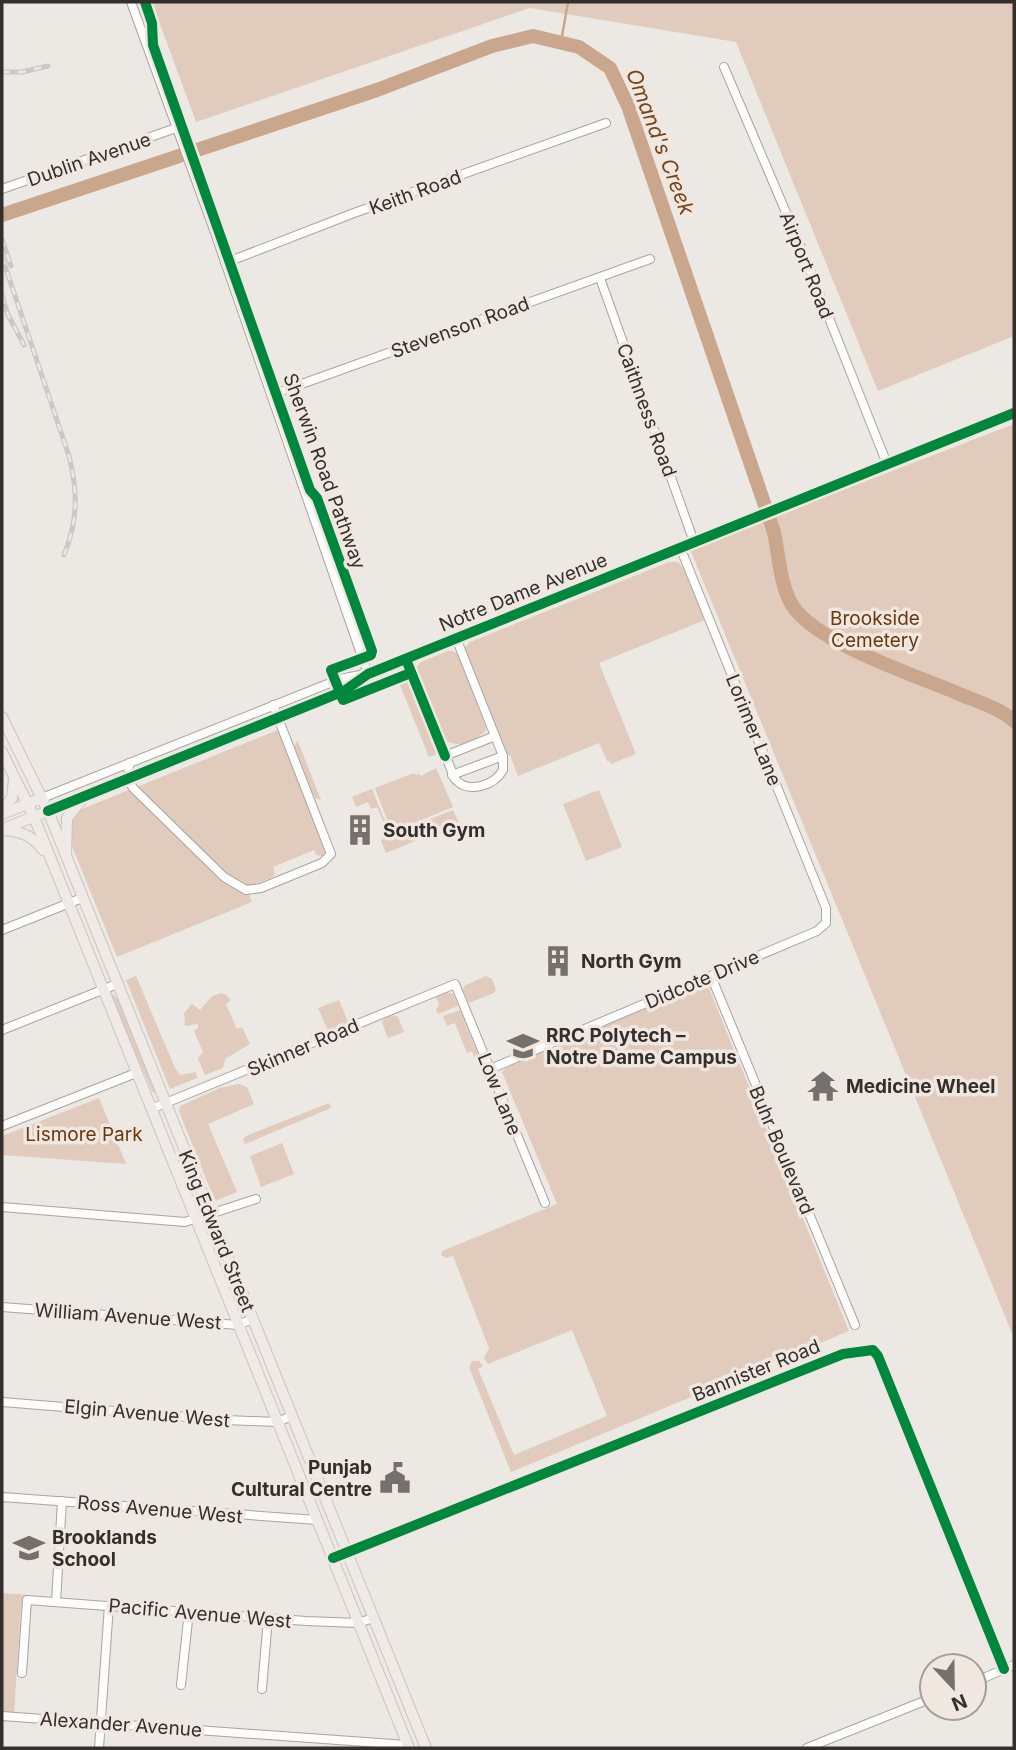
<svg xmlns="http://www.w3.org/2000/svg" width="1016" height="1750" font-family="Inter,sans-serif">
<rect width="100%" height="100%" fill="#ece8e4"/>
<g fill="#e0cbbc">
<polygon points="152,2 1014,2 1014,336 878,391 736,42 530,8 196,122"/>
<polygon points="1014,424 1014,1338 690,549"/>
<polygon points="669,562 678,562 683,568 705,620 599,663 636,754 611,764 609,761 607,761 599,743 518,776 510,755 507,756 466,653 465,647 470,642"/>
<path d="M448,651H453L458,655L485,724L486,730C476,743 453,750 442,737L416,668L421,662Z"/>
<polygon points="408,676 438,750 437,754 429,757 398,680"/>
<polygon points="278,730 327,850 323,856 316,855 314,850 273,867 275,873 273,877 251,886 246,885 252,902 117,957 63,824 67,815"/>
<polygon points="297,741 298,742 321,800 315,798 294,747"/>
<polygon points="436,768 453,807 392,832 375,788 414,773 415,775 420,774 421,776"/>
<polygon points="372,789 389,831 382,836 380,831 386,828 377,807 371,809 368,802 356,807 352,797"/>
<polygon points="599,790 622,847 586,861 563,804"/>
<polygon points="453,810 459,823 386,853 381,841 383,838 406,829 407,831 412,830 415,835 424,832 424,825 429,823 428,820"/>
<polygon points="136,976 175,1068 180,1075 196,1072 197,1078 170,1089 126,980"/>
<polygon points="486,976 492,979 496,990 494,993 469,1003 463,990 464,986"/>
<polygon points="704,984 708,986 849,1331 511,1472 469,1367 472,1361 479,1361 483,1366 478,1369 514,1455 607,1416 572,1330 488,1364 484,1358 489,1348 453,1256 446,1258 441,1255 442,1251 557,1204 502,1072 506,1068 691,986"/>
<path d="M109,991L118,999L156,1095L152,1091C138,1057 121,1025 109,991Z"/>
<polygon points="447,992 453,994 458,1006 438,1014 436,1010 439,1004 436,997"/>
<polygon points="221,993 226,995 231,1000 226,1004 237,1029 242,1027 250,1044 225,1059 223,1068 205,1075 198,1058 203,1052 194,1031 198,1028 198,1024 185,1026 184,1013 192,1004 200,1010 212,996"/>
<polygon points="339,1000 348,1022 328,1030 318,1008"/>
<polygon points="460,1010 486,1074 482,1076 472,1051 467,1053 455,1023 447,1026 443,1016"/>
<polygon points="391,1015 398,1017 404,1032 388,1038 382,1022 385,1017"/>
<polygon points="239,1084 247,1087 254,1104 208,1124 237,1192 215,1201 179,1111 180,1106 220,1088"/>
<polygon points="99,1098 126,1164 2,1155 2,1136"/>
<polygon points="329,1103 331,1108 245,1144 243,1139 246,1136"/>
<polygon points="282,1143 294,1174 261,1187 250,1156"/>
<polygon points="2,1593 29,1595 21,1607 14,1714 2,1713"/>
</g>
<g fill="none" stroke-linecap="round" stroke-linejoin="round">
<polyline stroke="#caa78c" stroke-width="2.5" points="561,42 568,2"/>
<path stroke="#caa78c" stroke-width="14" d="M2,215L377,90L492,46L533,36L579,47L610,68L628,106L774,532C779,556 780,585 792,605C816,643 915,675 957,693C975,701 1000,708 1014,721"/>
<defs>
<g id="minor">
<polyline points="131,2 214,230 368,674"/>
<polyline points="724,67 802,250 887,464"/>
<polyline points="2,189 176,128"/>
<polyline points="225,263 354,213 606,123"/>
<polyline points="600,278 694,542"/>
<polyline points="271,395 650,259"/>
<path d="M406,659L455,779C468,794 494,786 503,770V756L456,638"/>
<polyline points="445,756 495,736"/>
<polyline points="129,763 128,779 133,788 224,877 246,890 261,888 322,863 331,854 273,705"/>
<polyline points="452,775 503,756"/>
<polyline points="42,798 340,679 365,674"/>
<polyline points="48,811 344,691 368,674 1014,413"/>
<polyline points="2,930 82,898"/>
<polyline points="711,976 855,1325"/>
<polyline points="2,1030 117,984"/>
<polyline points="490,1069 817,931 826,923 826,908 680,547"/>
<polyline points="151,1109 455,984 545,1203"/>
<polyline points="2,1126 136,1073"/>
<polyline points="2,1207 185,1222 256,1199"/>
<polyline points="2,1307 238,1325 252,1319"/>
<polyline points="2,1402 226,1420 277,1422 292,1416"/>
<polyline points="2,1497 317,1520"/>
<polyline points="333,1558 843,1354 873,1350 878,1356 1004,1669"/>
<polyline points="56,1602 62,1501"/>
<polyline points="22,1673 27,1600 306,1621 358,1623 373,1618"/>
<polyline points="974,1682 1014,1665"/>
<polyline points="181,1685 189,1611"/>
<polyline points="262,1689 268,1618"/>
<polyline points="2,1716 407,1745"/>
<polyline points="99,1748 109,1605"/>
<polyline points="807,1748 932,1698"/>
</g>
<g id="major">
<polyline points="2,717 48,811 426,1748"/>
<polyline points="2,752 34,817 409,1748"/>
<polyline points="2,810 12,798 14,779"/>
<polyline points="2,814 42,798"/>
<polyline points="3,829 48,811"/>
<path d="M2,830C20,831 32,835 43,850"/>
<polyline points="66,854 67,818 85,796"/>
</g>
</defs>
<use href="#minor" stroke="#a7a4a1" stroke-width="10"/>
<use href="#major" stroke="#c7c5c3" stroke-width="12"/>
<use href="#minor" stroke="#fcfcfb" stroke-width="8"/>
<use href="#major" stroke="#efeae5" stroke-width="10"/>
<defs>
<g id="rail">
<polyline points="2,72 22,72 48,66"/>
<polyline points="2,239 11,266"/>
<path d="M2,257L69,456C78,491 78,521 64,555"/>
<polyline points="2,296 8,315 24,345"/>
</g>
</defs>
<use href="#rail" stroke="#cac9c7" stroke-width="5"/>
<use href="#rail" stroke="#f0e7e0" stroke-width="2.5" stroke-dasharray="8" stroke-linecap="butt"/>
<defs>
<g id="cycleway">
<polyline points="145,2 152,23 153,45 310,490 317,498 372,651 371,655 331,670 343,700 408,674"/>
<polyline points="407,662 445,756"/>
<polyline points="48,811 344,691 368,674 1014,413"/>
<polyline points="333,1558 843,1354 873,1350 878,1356 1004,1669"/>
</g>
</defs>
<use href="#cycleway" stroke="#f0e7e0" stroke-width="15"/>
<use href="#cycleway" stroke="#00873e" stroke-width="10"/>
</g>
<defs>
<symbol id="building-bare" viewBox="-9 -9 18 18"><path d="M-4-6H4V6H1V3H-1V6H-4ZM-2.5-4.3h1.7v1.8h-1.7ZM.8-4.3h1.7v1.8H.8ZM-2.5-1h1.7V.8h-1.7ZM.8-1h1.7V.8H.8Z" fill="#74706d" stroke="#f0e7e0" stroke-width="2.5" paint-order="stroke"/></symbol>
<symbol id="university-bare" viewBox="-9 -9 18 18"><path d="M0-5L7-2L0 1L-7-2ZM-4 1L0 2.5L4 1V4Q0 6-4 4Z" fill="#74706d" stroke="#f0e7e0" stroke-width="2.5" paint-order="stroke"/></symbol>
<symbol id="temple-bare" viewBox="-9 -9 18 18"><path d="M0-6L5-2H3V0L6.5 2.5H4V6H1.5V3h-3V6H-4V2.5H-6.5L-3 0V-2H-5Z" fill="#74706d" stroke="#f0e7e0" stroke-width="2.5" paint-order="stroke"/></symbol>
<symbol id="civic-bare" viewBox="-9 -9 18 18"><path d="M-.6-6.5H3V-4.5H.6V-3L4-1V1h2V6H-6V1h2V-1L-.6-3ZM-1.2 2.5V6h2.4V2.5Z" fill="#74706d" stroke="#f0e7e0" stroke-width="2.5" paint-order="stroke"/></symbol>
<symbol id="school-bare" viewBox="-9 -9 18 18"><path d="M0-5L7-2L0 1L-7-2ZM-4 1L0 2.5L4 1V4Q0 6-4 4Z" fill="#74706d" stroke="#f0e7e0" stroke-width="2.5" paint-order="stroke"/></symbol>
</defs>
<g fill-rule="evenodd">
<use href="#building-bare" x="338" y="808" width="44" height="44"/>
<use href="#building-bare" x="536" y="939" width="44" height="44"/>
<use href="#university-bare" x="501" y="1024" width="44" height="44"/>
<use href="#temple-bare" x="801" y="1064" width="44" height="44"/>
<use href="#civic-bare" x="373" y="1456" width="44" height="44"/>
<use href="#school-bare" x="7" y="1526" width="44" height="44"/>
</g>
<g text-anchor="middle" stroke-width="7" stroke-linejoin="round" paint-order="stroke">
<g font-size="19" fill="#332f2d" stroke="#f0e7e0">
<text transform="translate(89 159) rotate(-19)" y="7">Dublin Avenue</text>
<text transform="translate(415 192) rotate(-20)" y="7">Keith Road</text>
<text transform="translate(807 265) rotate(68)" y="7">Airport Road</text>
<text transform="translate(460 327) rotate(-20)" y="7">Stevenson Road</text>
<text transform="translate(647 410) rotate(70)" y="7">Caithness Road</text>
<text transform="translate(325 471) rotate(70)" y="7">Sherwin Road Pathway</text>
<text transform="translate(523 592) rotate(-22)" y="7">Notre Dame Avenue</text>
<text transform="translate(754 730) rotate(68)" y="7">Lorimer Lane</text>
<text transform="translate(702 979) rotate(-23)" y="7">Didcote Drive</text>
<text transform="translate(303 1047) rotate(-23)" y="7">Skinner Road</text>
<text transform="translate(500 1094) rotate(68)" y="7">Low Lane</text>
<text transform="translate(782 1150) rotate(67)" y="7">Buhr Boulevard</text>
<text transform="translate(217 1231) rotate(68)" y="7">King Edward Street</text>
<text transform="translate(128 1316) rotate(4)" y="7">William Avenue West</text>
<text transform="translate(756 1370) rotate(-22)" y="7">Bannister Road</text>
<text transform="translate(147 1413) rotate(5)" y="7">Elgin Avenue West</text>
<text transform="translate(160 1509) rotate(5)" y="7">Ross Avenue West</text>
<text transform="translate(200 1613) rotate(5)" y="7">Pacific Avenue West</text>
<text transform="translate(121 1724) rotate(4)" y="7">Alexander Avenue</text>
</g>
<g font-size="19" fill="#68390c" stroke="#f0e7e0">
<text x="875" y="625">Brookside<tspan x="875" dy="22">Cemetery</tspan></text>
<text x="84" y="1141">Lismore Park</text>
</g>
<g font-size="19" font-weight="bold" fill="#332f2d" stroke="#f0e7e0" text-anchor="start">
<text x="383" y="837">South Gym</text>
<text x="581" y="968">North Gym</text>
<text x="546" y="1042">RRC Polytech –<tspan x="546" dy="22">Notre Dame Campus</tspan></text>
<text x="846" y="1093">Medicine Wheel</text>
<text x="372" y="1474" text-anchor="end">Punjab<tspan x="372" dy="22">Cultural Centre</tspan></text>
<text x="52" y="1544">Brooklands<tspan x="52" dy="22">School</tspan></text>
</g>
<g font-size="21" font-style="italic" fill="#75441a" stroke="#f0e7e0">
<text transform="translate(660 142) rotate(69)" y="7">Omand's Creek</text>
</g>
</g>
<rect width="1016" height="1750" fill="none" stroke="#332f2d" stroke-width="7"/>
<g transform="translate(953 1687) rotate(158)"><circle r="33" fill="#f0e7e0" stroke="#a49d98" stroke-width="2"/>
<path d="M0-5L12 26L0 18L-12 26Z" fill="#74706d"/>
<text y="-10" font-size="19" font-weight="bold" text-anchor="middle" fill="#332f2d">N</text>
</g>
</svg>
